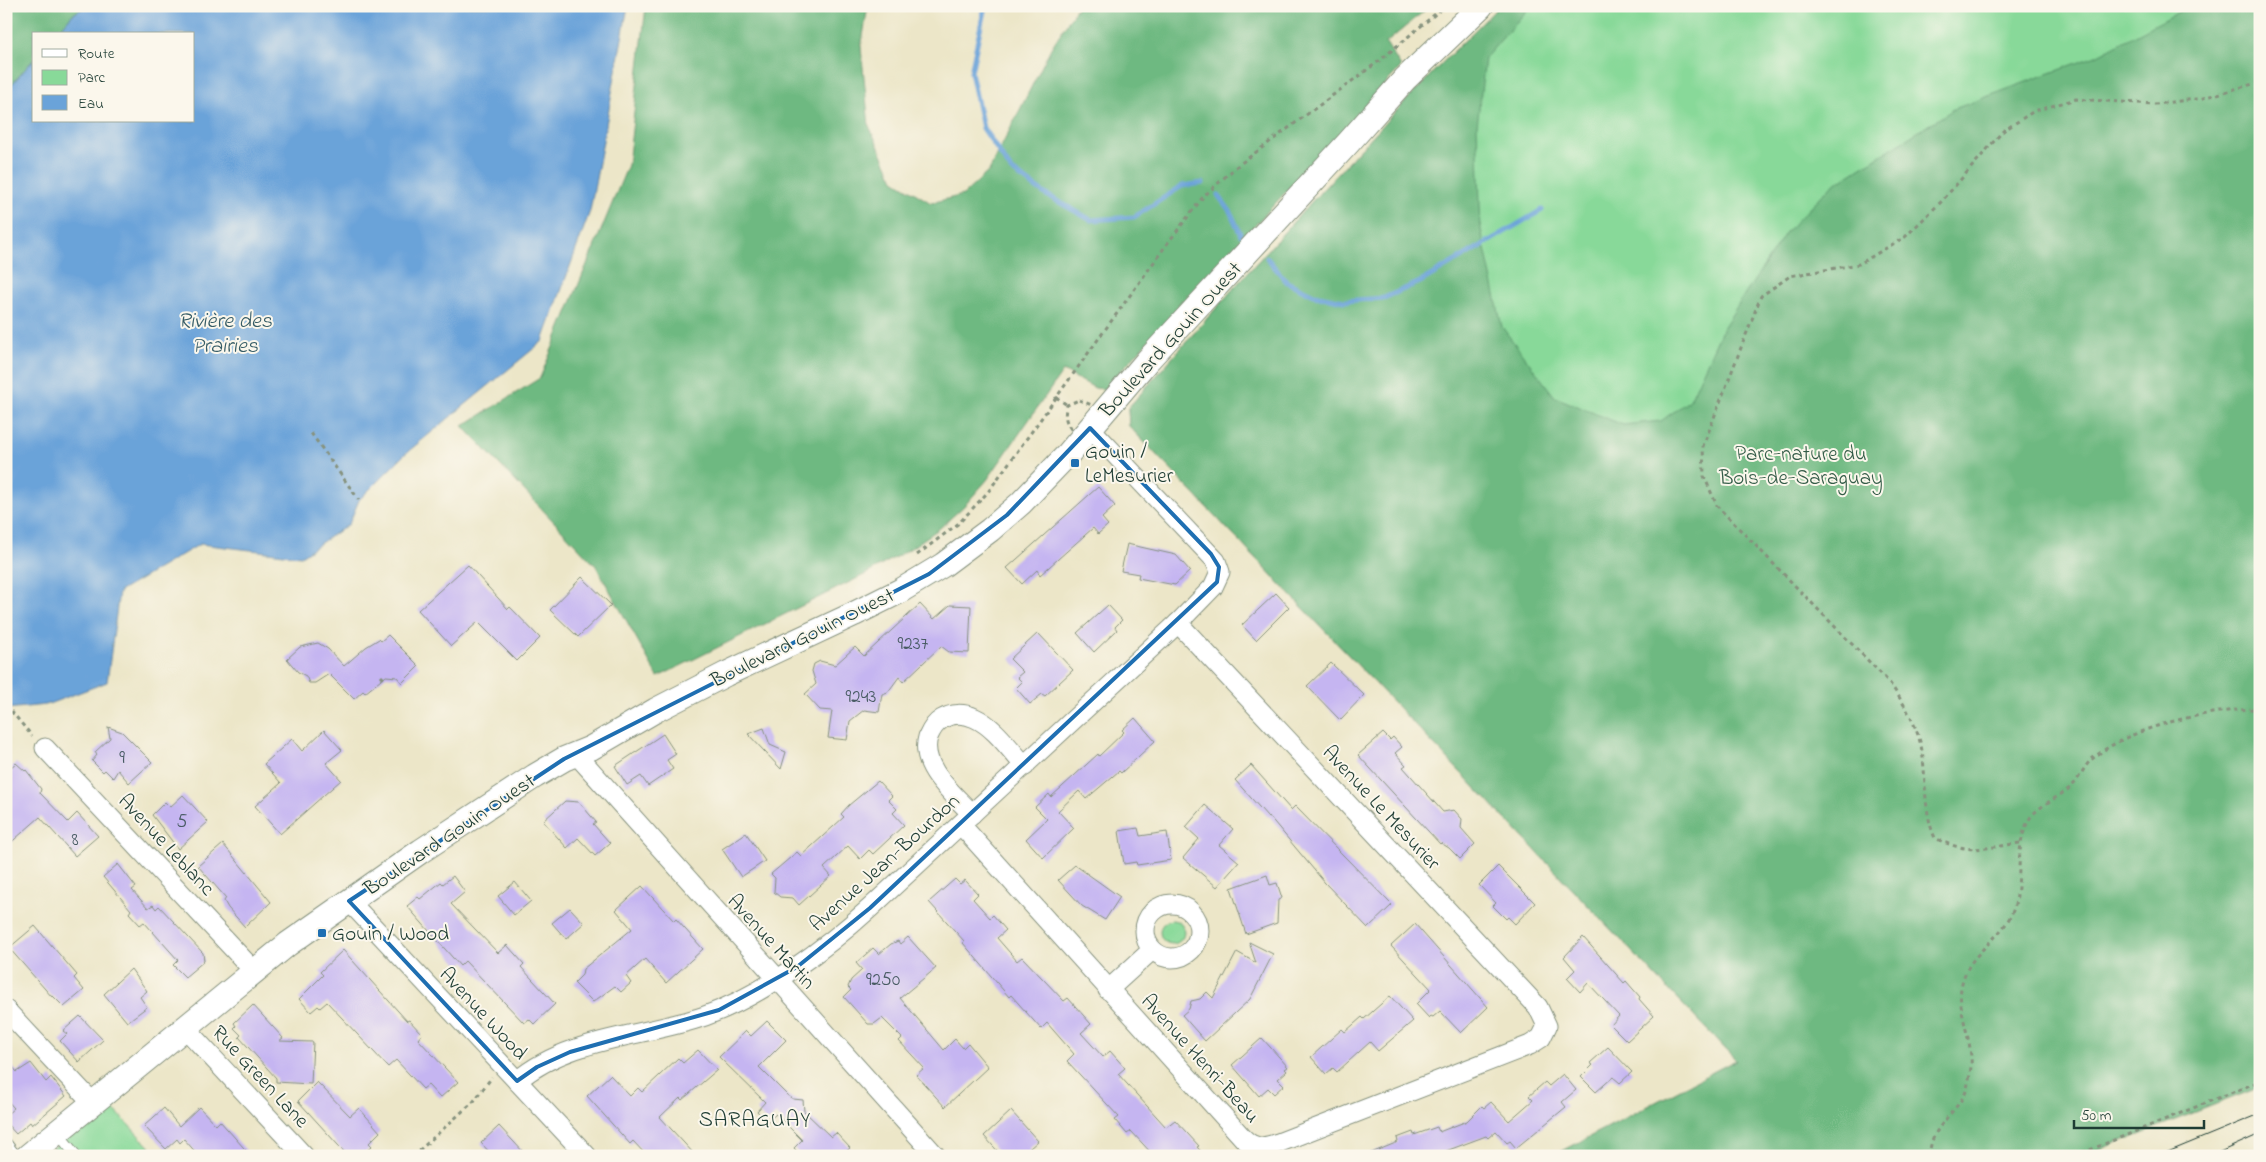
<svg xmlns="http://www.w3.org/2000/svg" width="2266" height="1162" font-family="'Indie Flower',sans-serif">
<rect width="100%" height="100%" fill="#fbf7ec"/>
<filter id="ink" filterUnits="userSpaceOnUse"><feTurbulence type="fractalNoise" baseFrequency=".02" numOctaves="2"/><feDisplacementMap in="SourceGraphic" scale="10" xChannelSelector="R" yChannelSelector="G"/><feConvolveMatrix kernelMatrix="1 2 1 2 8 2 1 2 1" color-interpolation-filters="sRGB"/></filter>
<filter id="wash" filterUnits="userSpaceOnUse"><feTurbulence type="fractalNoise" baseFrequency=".0096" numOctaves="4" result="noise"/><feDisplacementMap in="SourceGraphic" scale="20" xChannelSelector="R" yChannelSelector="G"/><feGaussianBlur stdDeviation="1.12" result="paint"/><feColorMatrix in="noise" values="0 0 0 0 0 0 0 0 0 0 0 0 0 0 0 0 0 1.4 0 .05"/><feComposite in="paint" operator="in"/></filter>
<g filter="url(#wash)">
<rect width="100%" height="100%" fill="#ece6c8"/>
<g fill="#88d999" stroke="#548b66">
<path d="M1505,6H2260V1087L2082,1156H1553L1736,1060L1129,426L1128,408C1248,272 1368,135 1498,7L1502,9Z"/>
<circle cx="1172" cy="932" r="12"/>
<polygon points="108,1103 158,1156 44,1156"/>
</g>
<g fill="#6eb981" stroke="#467b5a">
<polygon points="6,6 85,6 72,15 56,34 34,34 34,59 6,91"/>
<polygon points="646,6 868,6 861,48 869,126 894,180 931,203 963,195 989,171 1051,48 1078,6 1430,6 1386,43 1401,67 1104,389 1095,388 1063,371 987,480 965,505 940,528 908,550 866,574 658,677 596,566 463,426 540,378 628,165"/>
<path d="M1505,6H1540L1528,9L1485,58L1477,126L1481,230L1502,327L1555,397L1623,425L1661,421L1690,400L1723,328L1786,232L1830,187L1954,109L2096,56L2190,6H2260V1087L2082,1156H1553L1736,1060L1129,426L1128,408C1248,272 1368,135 1498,7L1502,9Z"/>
</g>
<polygon fill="#6aa3d9" stroke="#447086" points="86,6 628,6 590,211 543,341 405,454 359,500 349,524 301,556 200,544 119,592 107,682 46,705 6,709 6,91 34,59 34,121 194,121 194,34 56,34 72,15"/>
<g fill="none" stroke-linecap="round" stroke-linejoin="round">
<g stroke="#6aa3d9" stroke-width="5">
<polyline points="985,6 971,72 983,128 1011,170 1045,194 1091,220 1134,217 1182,186 1203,183"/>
<polyline points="1218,195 1230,211 1241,235"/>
<polyline points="1267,258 1287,282 1314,295 1344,301 1384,298 1420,282 1542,210"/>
</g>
</g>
<g id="blocks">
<g fill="#c5b5f1">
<polygon points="1098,487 1115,506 1102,518 1108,525 1098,534 1093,528 1040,575 1037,570 1022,584 1007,568"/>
<polygon points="1127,544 1176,555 1190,571 1175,585 1138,578 1139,574 1121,571"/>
<polygon points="468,565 508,609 510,607 540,638 517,661 478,622 451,646 418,610"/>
<polygon points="582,577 611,605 578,637 550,610"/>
<polygon points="1276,593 1289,607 1256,640 1242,625"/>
<polygon points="920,604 934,619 950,605 971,606 969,653 949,652 941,646 903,682 899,677 888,692 882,694 879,712 864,710 850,721 847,740 828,738 832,711 820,710 805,694 816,684 812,671 814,664 820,661 835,665 855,647 864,656"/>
<polygon points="1108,605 1122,620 1115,627 1117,630 1094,652 1077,633"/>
<polygon points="1038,633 1073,670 1045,696 1042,694 1030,704 1016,688 1022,682 1017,677 1023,672 1010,659"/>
<polygon points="388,635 419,666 402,683 397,677 386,676 365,693 363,691 354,699 329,674 315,683 309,683 306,676 298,672 287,659 300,647 318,643 328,649 344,666 366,647 379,639 381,641"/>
<polygon points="1331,663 1364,695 1340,720 1307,686"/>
<polygon points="1135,718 1155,741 1121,773 1119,771 1086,799 1079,791 1058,811 1074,828 1043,858 1026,839 1047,819 1035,807 1049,794 1051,797 1098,754 1099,756 1124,732 1122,730"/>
<polygon points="108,727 122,732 152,762 129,783 118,770 113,778 105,770 103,772 92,761 97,755 95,752 110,738"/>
<polygon points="764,728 770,745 786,752 781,769 748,734"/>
<polygon points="324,730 342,750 326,763 341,780 280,834 255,806 281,783 264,764 292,739 302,751"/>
<polygon points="1383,733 1390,740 1393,737 1402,747 1395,753 1406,765 1403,767 1443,812 1454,810 1462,819 1461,828 1475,844 1460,859 1449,848 1441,843 1440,844 1358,755"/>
<polygon points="663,734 676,754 667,760 673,769 648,786 641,776 627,785 615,766"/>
<polygon points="16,763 25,771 26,770 41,789 40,793 68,822 77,813 98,836 75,856 40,817 6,847 6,771"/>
<polygon points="1251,765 1291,810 1295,806 1392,905 1368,928 1325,883 1269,816 1268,817 1235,780"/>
<polygon points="878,781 892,796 888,800 897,809 893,813 904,825 873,854 869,850 860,859 848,846 824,868 831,876 799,905 793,898 780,897 774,892 775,878 771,874 797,852 801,856 844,817 841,814 849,805"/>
<polygon points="183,795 208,822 178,849 152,815 165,802 170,807"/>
<polygon points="565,801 579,802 596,822 593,824 610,843 595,856 578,838 567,848 543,821"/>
<polygon points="1205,805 1233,829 1219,845 1239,862 1217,887 1183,858 1199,839 1186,827"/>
<polygon points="1138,828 1140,836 1167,832 1171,860 1137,865 1136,862 1124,864 1119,831"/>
<polygon points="746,833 765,861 741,877 722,849"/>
<polygon points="223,844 271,902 245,927 228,908 224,901 226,898 198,866"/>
<polygon points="118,864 136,887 132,890 148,908 153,905 156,909 159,906 203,953 204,961 185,977 173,965 178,960 144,922 140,925 129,913 131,910 103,877"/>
<polygon points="1075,865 1120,897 1105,920 1082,906 1058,880"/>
<polygon points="1498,866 1535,903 1515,924 1508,917 1506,919 1493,906 1496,903 1479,885"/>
<polygon points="1267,875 1270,885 1277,883 1282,898 1278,900 1277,923 1246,934 1231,888"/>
<polygon points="453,876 465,892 451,904 498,953 507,945 524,964 521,967 555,1004 534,1024 529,1019 524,1023 465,961 460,966 407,906 418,897 420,899 441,882 443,884"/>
<polygon points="955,879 960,884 965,880 978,894 973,899 990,918 993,915 1006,930 997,938 1017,961 1022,957 1064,1001 1068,998 1091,1024 1081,1033 1103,1057 1110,1051 1125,1068 1118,1074 1166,1127 1175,1120 1199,1146 1197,1147 1205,1156 1154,1156 1131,1131 1127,1134 1115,1120 1119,1117 1067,1061 1074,1054 1047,1023 1041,1029 1011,995 1009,997 963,943 964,941 929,902"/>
<polygon points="515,882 531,901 514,915 498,896"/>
<polygon points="642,886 674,921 676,919 703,949 666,983 645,959 626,976 631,983 621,992 615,986 593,1002 574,983 582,975 583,969 632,929 616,910"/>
<polygon points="570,908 584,923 566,939 552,923"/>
<polygon points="1415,924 1488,1007 1461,1033 1440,1011 1433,1017 1431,1016 1429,1018 1416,1004 1431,989 1391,946"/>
<polygon points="35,926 77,975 74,978 84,990 64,1007 53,996 52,997 9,948"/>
<polygon points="908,937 936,968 900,998 944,1050 955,1039 963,1048 968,1043 988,1067 945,1107 916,1075 924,1068 899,1041 902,1038 882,1018 874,1024 868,1024 844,997 851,990 848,987 851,980 862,970 856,963 873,948 879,954 891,944 898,941 900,944"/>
<polygon points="1583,937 1624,983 1626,981 1640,997 1639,999 1654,1016 1627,1041 1611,1025 1619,1016 1588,983 1580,992 1567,978 1575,970 1564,957"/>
<polygon points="1249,942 1273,954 1250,999 1205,1041 1182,1015 1189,1009 1191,1001 1200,999 1207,992 1213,998 1237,952 1256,963"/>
<polygon points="343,950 407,1021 409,1020 422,1034 418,1039 458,1082 440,1098 428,1085 423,1089 396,1060 388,1067 327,1002 320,1008 318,1006 311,1012 299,999 323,975 320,972"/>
<polygon points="131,969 147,991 140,997 147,1007 127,1022 104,994"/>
<polygon points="1390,996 1413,1021 1378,1051 1370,1042 1337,1072 1333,1068 1326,1074 1311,1057 1342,1029 1345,1032 1362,1017 1364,1019"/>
<polygon points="253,1005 283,1038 279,1041 313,1042 311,1084 276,1082 276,1078 239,1037 241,1035 234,1028 236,1026 234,1023"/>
<polygon points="80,1016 103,1040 79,1062 60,1041 67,1034 63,1031"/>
<polygon points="767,1021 786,1040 759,1067 787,1095 793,1099 803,1100 804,1111 831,1137 836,1133 850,1148 841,1156 801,1156 794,1148 802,1140 776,1114 767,1122 757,1111 765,1102 719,1057 746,1031 751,1036"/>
<polygon points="1262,1038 1288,1067 1285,1069 1287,1071 1278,1079 1284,1085 1274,1094 1268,1088 1259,1096 1232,1065"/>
<polygon points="1608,1047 1632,1072 1620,1083 1613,1077 1596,1092 1581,1077 1593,1065 1590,1063"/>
<polygon points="698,1050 717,1070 682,1100 680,1098 660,1117 696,1156 647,1156 633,1141 630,1144 587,1096 610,1075 630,1096 638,1088 642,1092 678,1058 683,1063"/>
<polygon points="6,1059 17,1072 31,1063 46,1082 51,1077 66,1096 32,1125 30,1122 16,1134 6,1123 6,1115 14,1108 6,1099"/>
<polygon points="1563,1074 1576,1090 1562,1102 1566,1107 1516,1148 1510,1141 1507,1143 1496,1131 1488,1138 1486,1136 1446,1151 1448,1156 1364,1156 1398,1142 1397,1138 1413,1132 1414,1135 1437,1127 1439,1132 1467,1121 1482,1106 1484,1108 1491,1102 1509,1121 1533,1100 1529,1096 1545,1082 1549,1086"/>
<polygon points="317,1082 350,1116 359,1108 380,1132 369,1143 372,1146 361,1156 348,1156 298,1101"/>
<polygon points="199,1107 216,1125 220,1121 251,1156 199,1156 184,1139 180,1143 177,1139 166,1149 144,1126 164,1108 179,1126"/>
<polygon points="1011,1111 1038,1141 1029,1149 1035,1156 1002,1156 984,1136"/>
<polygon points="499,1126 527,1156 493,1156 481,1143"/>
</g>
</g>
</g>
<g filter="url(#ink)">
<use href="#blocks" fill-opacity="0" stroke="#86927e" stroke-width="1"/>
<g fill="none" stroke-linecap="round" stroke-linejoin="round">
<defs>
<g id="service">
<polyline points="57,1132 74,1153"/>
<polyline points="6,1143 16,1156"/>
</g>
<g id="minor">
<polyline points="45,748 255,972"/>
<polyline points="576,754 936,1156"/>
<path d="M972,814C954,794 919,767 928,737C931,730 935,723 942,719C952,713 964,713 975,718C995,727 1010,750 1025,766"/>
<path d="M961,825L1243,1138C1255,1150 1264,1148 1278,1143L1530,1045L1541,1038L1547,1026L1538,1007L1178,623"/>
<polyline points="349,901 587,1156"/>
<circle cx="1172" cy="931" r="27"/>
<polyline points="1108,990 1152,950"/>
<polyline points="6,1010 93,1103"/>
<polyline points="185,1028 304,1156"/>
<path d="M517,1081C568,1037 644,1037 705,1016C763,995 825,949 870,908L1178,623L1213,587L1220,572L1216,561L1090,428"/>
</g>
<polyline id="tertiary" points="28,1156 288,944 421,851 535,776 564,759 591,748 656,710 726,674 854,614 900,591 943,565 990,530 1021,503 1069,453 1147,361 1349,142 1405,79 1481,6"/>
</defs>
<use href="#service" stroke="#86927e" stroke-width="12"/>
<use href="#minor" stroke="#86927e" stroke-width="21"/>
<use href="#tertiary" stroke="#86927e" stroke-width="26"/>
<g stroke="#86927e" stroke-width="3" stroke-dasharray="4 4" stroke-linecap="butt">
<polyline points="1056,397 1067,405"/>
<path d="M1079,400L1092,405L1090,428L1071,429C1065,421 1064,415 1067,405Z"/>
<polyline points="311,433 359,500"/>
<polyline points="917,555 959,523 988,492 1167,244 1203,197 1236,167 1379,61 1445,6"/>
<polyline points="381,676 386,681"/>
<polyline points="6,705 32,736"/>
<path d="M2020,843C1984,848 1969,855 1935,838C1924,813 1926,785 1923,758C1920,729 1905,705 1889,682L1717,506L1704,476L1703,446L1761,296L1790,276L1859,264L1905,237L1942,201L2003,131L2034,111L2076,99L2155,104L2203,98L2260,82"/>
<polyline points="413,1156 474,1101 492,1077"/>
<path d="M1930,1156C1928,1127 1962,1109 1967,1088C1969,1079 1972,1067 1971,1058C1970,1034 1956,1007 1962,983C1969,953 2000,940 2012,913C2025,883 2012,848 2030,818C2038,806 2061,796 2072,786C2080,778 2084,766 2092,759C2131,726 2210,709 2260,709"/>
<polyline points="2075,1156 2260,1081"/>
</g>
<use href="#service" stroke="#fff" stroke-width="10"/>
<use href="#minor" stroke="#fff" stroke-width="19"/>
<use href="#tertiary" stroke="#fff" stroke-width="24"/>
<g stroke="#1f3d34" stroke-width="1">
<polyline points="2158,1156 2260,1114"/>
<polyline points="2211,1156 2260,1134"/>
<polyline points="2256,1156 2260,1154"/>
</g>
</g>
</g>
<path fill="none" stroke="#1f6fb2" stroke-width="4" stroke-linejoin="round" d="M1090,428L1211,554L1219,567L1217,582L870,908L797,967L719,1010L570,1052L537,1067L517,1081L349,901L564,759L929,574L1007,515Z"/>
<g fill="#1f6fb2" stroke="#fbf7ec" stroke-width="2">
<rect x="1070" y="458" width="10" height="10" rx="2.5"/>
<rect x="317" y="928" width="10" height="10" rx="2.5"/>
</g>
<g text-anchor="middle" stroke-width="4" stroke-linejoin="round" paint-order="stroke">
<g font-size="19" fill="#485b63">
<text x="913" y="649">9237</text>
<text x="861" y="702">9243</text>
<text x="122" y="763">9</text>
<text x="182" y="827">5</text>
<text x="75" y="845">8</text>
<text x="883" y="985">9250</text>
</g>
<g font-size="21" fill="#1f3d34" stroke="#fbf7ec">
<text transform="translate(1170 339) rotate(-48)" y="7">Boulevard Gouin Ouest</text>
<text transform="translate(802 637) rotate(-26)" y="7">Boulevard Gouin Ouest</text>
<text transform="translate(1382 807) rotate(47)" y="7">Avenue Le Mesurier</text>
<text transform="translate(449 834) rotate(-34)" y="7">Boulevard Gouin Ouest</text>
<text transform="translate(167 844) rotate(47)" y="7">Avenue Leblanc</text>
<text transform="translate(884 862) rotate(-42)" y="7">Avenue Jean-Bourdon</text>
<text transform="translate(772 941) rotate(48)" y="7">Avenue Martin</text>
<text transform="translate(484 1013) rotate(47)" y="7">Avenue Wood</text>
<text transform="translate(1201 1058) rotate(48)" y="7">Avenue Henri-Beau</text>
<text transform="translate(261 1076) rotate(47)" y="7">Rue Green Lane</text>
</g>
<g font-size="21" fill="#1f3d34" stroke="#fbf7ec" text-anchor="start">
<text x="1085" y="458">Gouin /<tspan x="1085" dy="24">LeMesurier</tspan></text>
<text x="332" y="940">Gouin / Wood</text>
</g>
<g font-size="21" fill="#345c48" stroke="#fbf7ec">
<text x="1801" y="460">Parc-nature du<tspan x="1801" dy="24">Bois-de-Saraguay</tspan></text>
</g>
<g font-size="22" font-style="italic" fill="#365c66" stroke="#fbf7ec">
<text x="225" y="327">Rivière des<tspan x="225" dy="25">Prairies</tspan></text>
</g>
<g font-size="22" letter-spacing="1" fill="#1f3d34" stroke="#fbf7ec">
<text x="755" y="1126">SARAGUAY</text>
</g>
</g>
<rect width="2266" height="1162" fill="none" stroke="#fbf7ec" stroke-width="25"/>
<rect x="32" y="32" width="162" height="90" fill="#fbf7ec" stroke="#a3ada2"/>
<rect x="42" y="49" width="25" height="8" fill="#ffffff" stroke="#a3ada2"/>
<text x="78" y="58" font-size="15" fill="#1f3d34">Route</text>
<rect x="42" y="70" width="25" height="15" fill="#88d999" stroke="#a3ada2"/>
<text x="78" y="82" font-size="15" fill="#1f3d34">Parc</text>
<rect x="42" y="95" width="25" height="15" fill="#6aa3d9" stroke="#a3ada2"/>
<text x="78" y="108" font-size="15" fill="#1f3d34">Eau</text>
<path d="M2074 1120v8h130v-8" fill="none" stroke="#1f3d34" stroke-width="2.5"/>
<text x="2081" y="1120" font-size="15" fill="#1f3d34" stroke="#fbf7ec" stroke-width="4" paint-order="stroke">50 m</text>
</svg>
